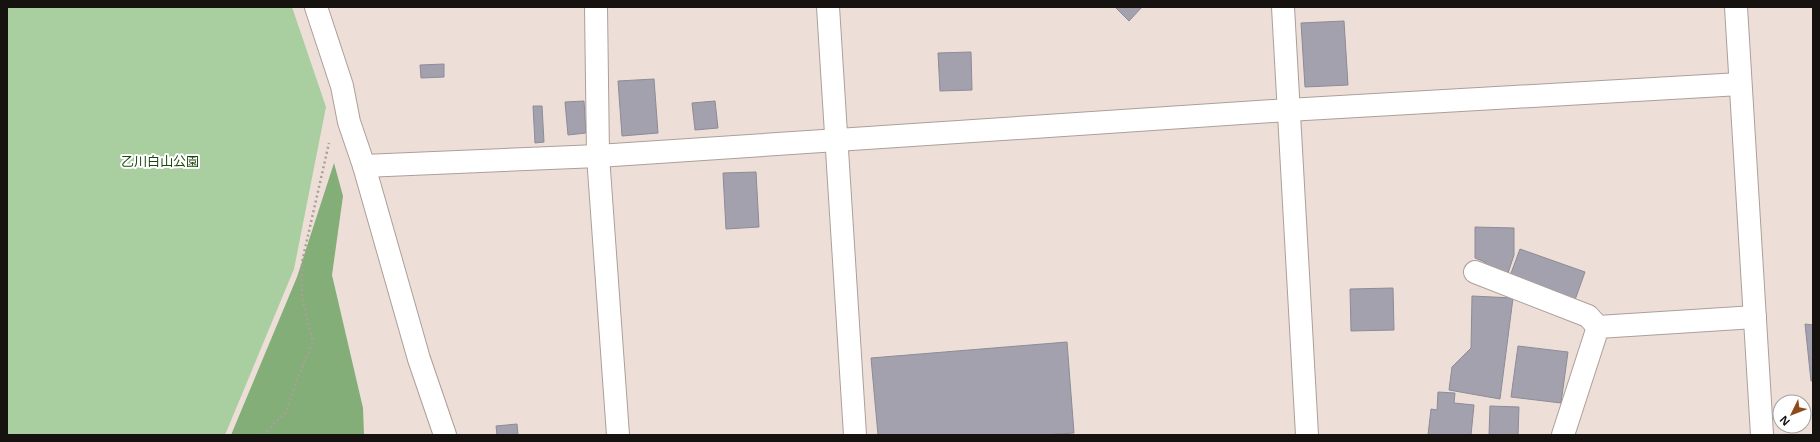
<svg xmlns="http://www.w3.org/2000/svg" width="1820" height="442" font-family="'Open Sans','Noto Sans JP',sans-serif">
<rect width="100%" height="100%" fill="#eddfd8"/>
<polygon fill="#a9ce9f" points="7,7 292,7 326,107 294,269 225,435 7,435"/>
<polygon fill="#83ae78" points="334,163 343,196 332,275 363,408 364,435 231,435 297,277"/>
<g fill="#a3a1ae" stroke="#8c8b97">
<polygon points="1115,7 1142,7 1129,21"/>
<polygon points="1344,21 1348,85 1305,87 1301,23"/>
<polygon points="971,52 972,90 940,91 938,53"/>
<polygon points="444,64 444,77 421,78 420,65"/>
<polygon points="654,79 658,133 622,136 618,81"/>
<polygon points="584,101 586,133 568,135 565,102"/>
<polygon points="715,101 718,128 695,130 692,103"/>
<polygon points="533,106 542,106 544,142 535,143"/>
<polygon points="756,172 759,227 726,229 723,173"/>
<polygon points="1475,227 1514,228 1514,255 1507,276 1484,270 1485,262 1475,258"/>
<polygon points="1520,249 1585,272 1575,300 1510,276"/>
<polygon points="1393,288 1394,330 1351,331 1350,289"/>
<polygon points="1472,296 1513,298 1500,399 1449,390 1452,367 1471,348"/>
<polygon points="1805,324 1813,325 1813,381 1811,381"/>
<polygon points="1067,342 1074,433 1043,435 878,435 871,358"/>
<polygon points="1518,346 1568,352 1561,403 1511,397"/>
<polygon points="1438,392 1455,393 1454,403 1474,405 1471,435 1428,435 1431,409 1437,410"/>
<polygon points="1490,406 1519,407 1518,435 1489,435"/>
<polygon points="517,424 518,435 497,435 496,426"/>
</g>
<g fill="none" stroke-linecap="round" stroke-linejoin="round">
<defs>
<g id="minor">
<polyline points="316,7 342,86 349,122 364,166 419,359 445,435"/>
<polyline points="596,7 598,156 618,435"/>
<polyline points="828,7 855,435"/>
<polyline points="1283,7 1307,435"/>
<polyline points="1736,7 1762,435"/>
<polyline points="364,166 598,156 1288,110 1740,84"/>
<polyline points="1475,272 1588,316 1598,327"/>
<polyline points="1563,435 1598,327 1755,317"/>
</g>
</defs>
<use href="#minor" stroke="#ac9f99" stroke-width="24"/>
<polyline stroke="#a99f99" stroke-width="2.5" stroke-dasharray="2 3" stroke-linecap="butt" points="263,435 286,412 296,382 313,342 302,297 302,262 329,143"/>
<use href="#minor" stroke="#fff" stroke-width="22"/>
</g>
<g text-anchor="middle" stroke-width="4" stroke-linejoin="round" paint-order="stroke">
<g font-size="13" fill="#1c460f" stroke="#fff">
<text x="160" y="166">乙川白山公園</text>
</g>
</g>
<rect width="1820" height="442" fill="none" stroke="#16120f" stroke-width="16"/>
<g transform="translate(1792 414) rotate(227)"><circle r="19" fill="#ffffff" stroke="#a2a09f"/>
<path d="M0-3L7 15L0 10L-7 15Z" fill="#8d4a1b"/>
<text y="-6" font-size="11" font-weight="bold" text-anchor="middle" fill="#16120f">N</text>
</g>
</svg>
